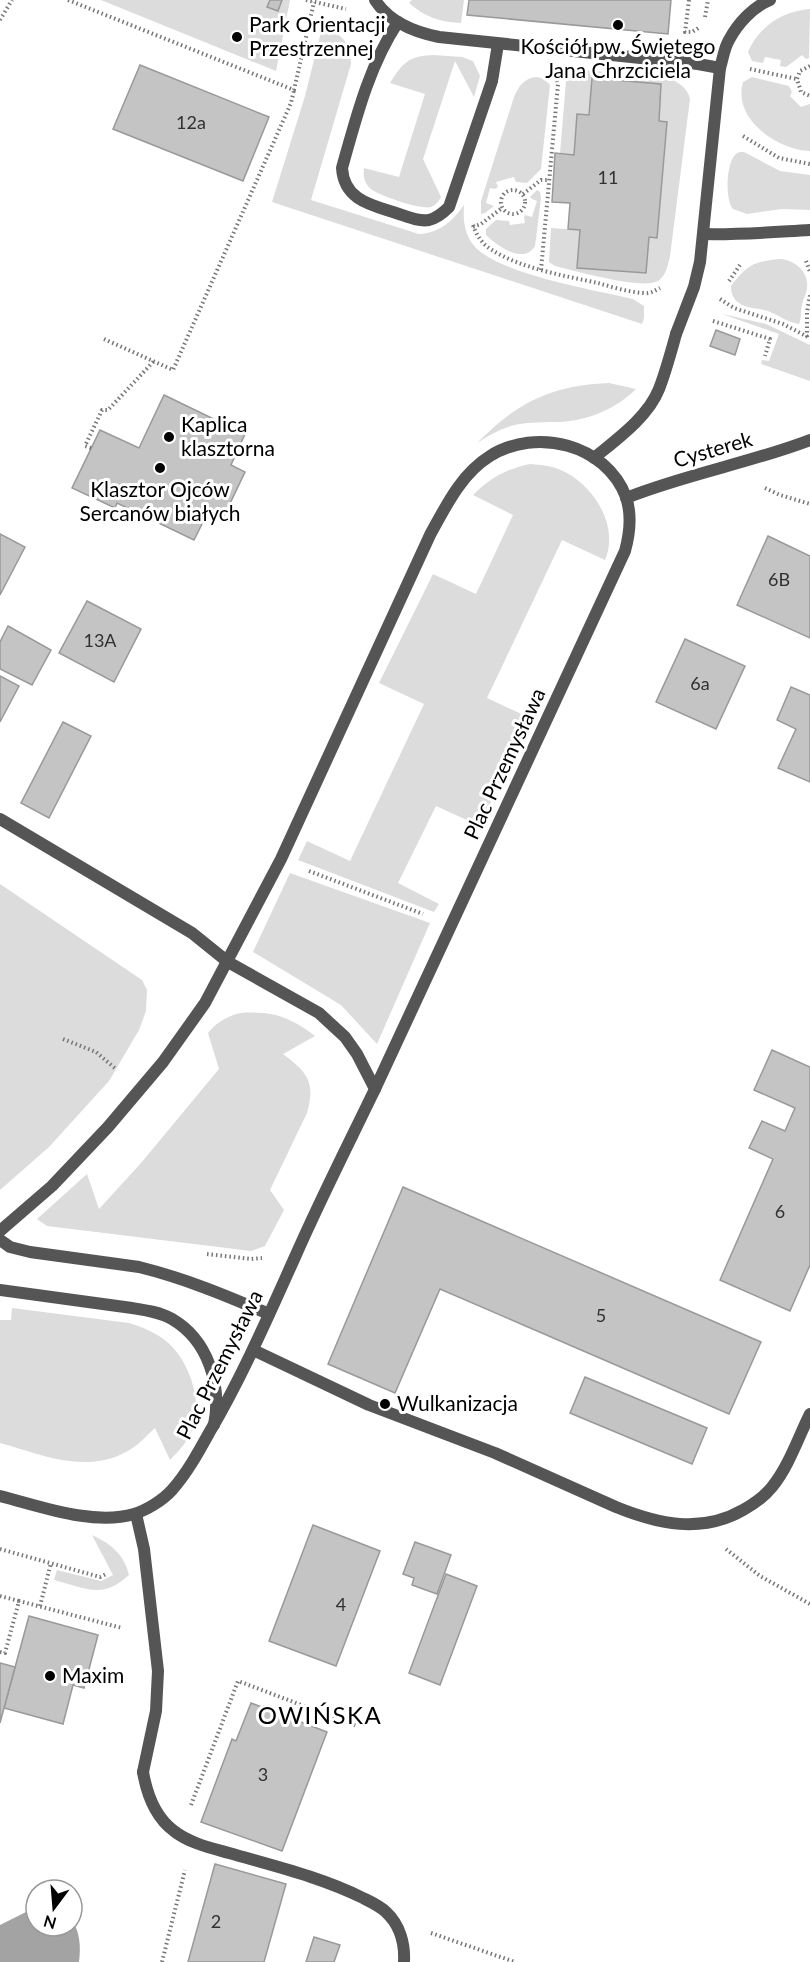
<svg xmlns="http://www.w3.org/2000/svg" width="810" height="1962" font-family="Lato,sans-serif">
<rect width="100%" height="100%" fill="#fff"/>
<g fill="#dcdcdc">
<polygon points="101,0 290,0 276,71"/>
<path d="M412,0H464L461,23C440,22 425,17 409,3Z"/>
<path d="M810,9L809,58L806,59L802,55L786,67L780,66L781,60L765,57L763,63L752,61L748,52C759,26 783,11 810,9Z"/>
<path d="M322,28C342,33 351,43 351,64L311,200L419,234C439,233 452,222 464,205C463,220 464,236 476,248C504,275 594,290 633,299L644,306V318L642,324L272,202L305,96Z"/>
<path d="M433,55L462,57L473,61L480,76L474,97L455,61L423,159L441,197C439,201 436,205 431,207C422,210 379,196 371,189C364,183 363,176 364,168L399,177L425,94L390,83C403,63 408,56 433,55Z"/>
<path d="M574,69L669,78C679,83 687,87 690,99L670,256C668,265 666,276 658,281C643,290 575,271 555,266L549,262L551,228L580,230L577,268L646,273L649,237L657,238L667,122L659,121L661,84L592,78L589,115L577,114L574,155L560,153L566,82L569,74Z"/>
<path d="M537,77L544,79L550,85L541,169L527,183L516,182L514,177L496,182L498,187L495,189L490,188L486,203L494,206L485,213L481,214V201L514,97C518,87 525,77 537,77Z"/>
<path d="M752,77L789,86L792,92L790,96L801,107L810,104V151C778,150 732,119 743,82Z"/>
<path d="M744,152L780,171L810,175V210L782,209L747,214L733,209C725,200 726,164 735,155C738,152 739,152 744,152Z"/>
<path d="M537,190L540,192L541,198L535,246C524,265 497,246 486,235V229L496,220L509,221L510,225L525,223L524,217L525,215L532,217L537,201L532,199L530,197Z"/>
<path d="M779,259C793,259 809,271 807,287C807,293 803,299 802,305C800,312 802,318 799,324C789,323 778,315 768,311C759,308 747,309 739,303C733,299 731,293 731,286C747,265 753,262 779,259Z"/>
<polygon points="722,314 766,324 810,345 810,381 761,364 762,360 769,361 779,334"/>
<path d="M609,383L636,389C616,409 589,420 561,422C545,422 529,422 514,425C500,429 489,435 477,443C516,403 552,385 609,383Z"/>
<path d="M530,464C543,465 555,466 567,473C596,489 619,528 605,560L562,540L487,698L530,718L480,826L436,806L398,883L439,904L434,912L298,860L307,841L350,861L424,704L379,683L433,574L476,594L513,515L473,495C490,478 506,469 530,464Z"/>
<polygon points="290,873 430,923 377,1044 341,1005 253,952"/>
<polygon points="0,884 142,980 147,990 146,1011 139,1030 109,1081 49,1147 0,1190"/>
<path d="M240,1013C272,1011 289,1016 315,1036L283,1054C307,1072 316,1082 307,1113L270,1190L284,1210L265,1246L251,1251L47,1226L37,1219L87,1174L99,1209L141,1163L219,1069L208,1033C217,1022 226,1017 240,1013Z"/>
<path d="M12,1308L129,1323C142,1327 155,1332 166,1341C189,1359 204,1403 192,1430C187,1442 179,1451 170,1460L155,1428C146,1436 138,1446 126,1452C85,1474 42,1455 0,1443V1320H11Z"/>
<path d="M92,1535C111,1544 124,1554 129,1575C102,1600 86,1588 54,1580L57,1570L101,1581L113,1575Z"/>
</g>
<path fill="#a3a3a3" d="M36,1907V1926H72V1920C80,1932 81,1947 79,1962H0V1925Z"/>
<g fill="#c4c4c4" stroke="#999" stroke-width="1.5">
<polygon points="270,0 282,0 278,11 267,7"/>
<polygon points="469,0 671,0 668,34 467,15"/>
<polygon points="140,65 269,117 243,181 113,129"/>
<polygon points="592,78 661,84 659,121 667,122 657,238 649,237 646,273 577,268 580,230 568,229 570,203 552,202 555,153 574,155 577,114 589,115"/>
<polygon points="716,330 740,339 735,355 710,346"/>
<polygon points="164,395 245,434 231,465 245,472 224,516 209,510 194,540 117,503 115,508 72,488 100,430 139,448"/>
<polygon points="0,534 25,547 0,595"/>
<polygon points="768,536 810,556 810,638 737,605"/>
<polygon points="87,601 141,629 114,682 59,653"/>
<polygon points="8,626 51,650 32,685 0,669 0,642"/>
<polygon points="685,639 745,666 716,729 656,702"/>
<polygon points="0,676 19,686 0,722"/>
<polygon points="791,687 810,695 810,782 778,768 796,729 777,720"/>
<polygon points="63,722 91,736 49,818 21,803"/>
<polygon points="772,1050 810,1067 810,1265 790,1311 720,1280 773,1159 749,1148 762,1121 785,1131 795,1108 754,1090"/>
<polygon points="403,1187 761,1342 729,1414 440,1289 395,1393 328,1364"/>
<polygon points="585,1377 707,1428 692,1464 570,1413"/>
<polygon points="313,1525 380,1551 336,1666 269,1641"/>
<polygon points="415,1542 451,1555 437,1594 412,1585 414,1578 403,1574"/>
<polygon points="446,1574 477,1586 440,1685 409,1673"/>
<polygon points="29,1616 98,1635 84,1688 73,1685 63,1724 4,1708"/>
<polygon points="0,1663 15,1667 0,1723"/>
<polygon points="251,1703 327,1732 282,1851 201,1822 232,1739 236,1741"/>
<polygon points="215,1864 286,1884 264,1962 188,1962"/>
<polygon points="314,1937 340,1945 334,1962 306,1962"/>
</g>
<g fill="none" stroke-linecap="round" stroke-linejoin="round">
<g stroke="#777" stroke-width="4" stroke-dasharray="1.5 3" stroke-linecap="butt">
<polyline points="68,0 294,90 314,2"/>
<polyline points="306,0 346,9"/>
<polyline points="689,0 685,32 692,32 700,27"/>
<polyline points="705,17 708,0"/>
<polyline points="0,20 12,0"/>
<polyline points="810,66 800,71 797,79 801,92 810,96"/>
<polyline points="750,69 797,79"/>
<polyline points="743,136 779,158 810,164"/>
<circle cx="513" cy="202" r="12"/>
<polyline points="523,194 541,180 549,180"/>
<path d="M473,225C477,236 482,244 492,250C520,268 565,276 598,283C612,287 628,292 643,293C650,294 654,291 660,288"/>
<polyline points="473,227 481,224 502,208"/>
<polyline points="806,261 810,272"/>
<polyline points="541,270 558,84 557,81"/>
<polyline points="729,281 740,265"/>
<polyline points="720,299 734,308 783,324 810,338"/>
<polyline points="713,321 770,339 765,356"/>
<polyline points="807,337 807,312 810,295"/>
<polyline points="104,339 173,370 291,103 294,90"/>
<polyline points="91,448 85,446 102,410 108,410 154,361"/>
<polyline points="765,488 780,495 810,504"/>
<polyline points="309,871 423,914"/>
<polyline points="63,1039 96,1052 117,1070"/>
<polyline points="207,1254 251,1259 262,1258"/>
<polyline points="0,1549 100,1577 106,1574"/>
<polyline points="726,1549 760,1576 810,1604"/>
<polyline points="0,1596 19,1601"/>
<polyline points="40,1606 51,1563"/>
<polyline points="0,1652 5,1653 19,1601 122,1628"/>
<polyline points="191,1805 238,1681 357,1726"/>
<polyline points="431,1933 515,1962"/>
<polyline points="162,1962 185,1870"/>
</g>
<g stroke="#555" stroke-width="12">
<path d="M375,0C389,22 414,32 439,37L698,64L720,68"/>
<path d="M398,22C369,66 356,118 342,168C344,200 371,205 396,213C406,216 418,222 429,220C437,218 443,213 449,207L492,81L498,44"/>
<path d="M703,234C739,235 774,232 810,230"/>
<path d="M676,334L694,287L700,262L720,68C723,59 724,48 729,40C738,23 753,7 770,0"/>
<path d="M0,1240L10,1247L30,1252L139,1267C184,1278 227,1296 269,1314"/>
<path d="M0,1290L132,1308C145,1310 160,1312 172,1319C208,1340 222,1385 214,1425"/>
<path d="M253,1350L369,1405L495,1453L616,1507C658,1524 701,1534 743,1510C754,1504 764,1497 772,1487C789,1466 798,1438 810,1414"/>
<path d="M143,1772C147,1795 155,1817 174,1831C189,1843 211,1848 229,1853C274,1866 321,1877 363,1898C371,1902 380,1906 386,1912C400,1925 405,1944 404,1962"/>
</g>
<g stroke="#555" stroke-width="12">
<path d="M594,458C617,439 648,417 659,389C666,371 671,352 676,334"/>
<path d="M626,498C686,474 750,463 810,440"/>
<path d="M0,819L192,933L228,962L319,1013L345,1037L357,1054L375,1089C348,1145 320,1200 295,1257C268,1317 242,1377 209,1433C198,1453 187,1473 172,1490C163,1500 147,1510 134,1514C93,1526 40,1506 0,1496"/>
<path d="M0,1231L52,1186L108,1127L163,1062L205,1003L281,859L430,535C446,506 461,474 490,456C536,427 606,444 626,497C632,515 630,533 625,551L375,1089"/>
<polyline points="136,1514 144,1549 158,1671 156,1711 143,1772"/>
</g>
</g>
<g fill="#000" stroke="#fff" stroke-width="2">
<circle cx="618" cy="25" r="6"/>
<circle cx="237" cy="37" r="6"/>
<circle cx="169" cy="437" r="6"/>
<circle cx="160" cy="468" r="6"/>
<circle cx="385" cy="1404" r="6"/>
<circle cx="50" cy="1676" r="6"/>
</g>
<g text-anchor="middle" stroke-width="6" stroke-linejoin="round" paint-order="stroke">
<g font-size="18" fill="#313131">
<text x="191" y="129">12a</text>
<text x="608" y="184">11</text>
<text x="779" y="586">6B</text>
<text x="100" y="647">13A</text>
<text x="700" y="690">6a</text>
<text x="780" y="1218">6</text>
<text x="601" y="1322">5</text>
<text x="341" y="1611">4</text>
<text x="263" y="1781">3</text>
<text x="216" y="1928">2</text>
</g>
<g font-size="21" fill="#000" stroke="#fff" text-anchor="start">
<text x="249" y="32">Park Orientacji<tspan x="249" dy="24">Przestrzennej</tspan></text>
<text x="618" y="54" text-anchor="middle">Kościół pw. Świętego<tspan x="618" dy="24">Jana Chrzciciela</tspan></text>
<text x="181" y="432">Kaplica<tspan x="181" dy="24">klasztorna</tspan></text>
<text x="160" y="497" text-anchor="middle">Klasztor Ojców<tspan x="160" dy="24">Sercanów białych</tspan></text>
<text x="397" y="1411">Wulkanizacja</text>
<text x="62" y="1683">Maxim</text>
</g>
<g font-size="21" fill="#000" stroke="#fff">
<text transform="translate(713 450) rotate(-16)" y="7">Cysterek</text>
<text transform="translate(505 764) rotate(-65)" y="7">Plac Przemysława</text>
<text transform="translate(220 1365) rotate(-63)" y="7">Plac Przemysława</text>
</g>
<g font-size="24" letter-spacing="1.5" fill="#000" stroke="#fff">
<text x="320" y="1724">OWIŃSKA</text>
</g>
</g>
<g transform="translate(54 1908) rotate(196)"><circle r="28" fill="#ffffff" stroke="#999999" stroke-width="1.5"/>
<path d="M0-4.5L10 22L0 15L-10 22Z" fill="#000000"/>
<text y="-9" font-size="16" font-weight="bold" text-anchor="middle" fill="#000000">N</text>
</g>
</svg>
